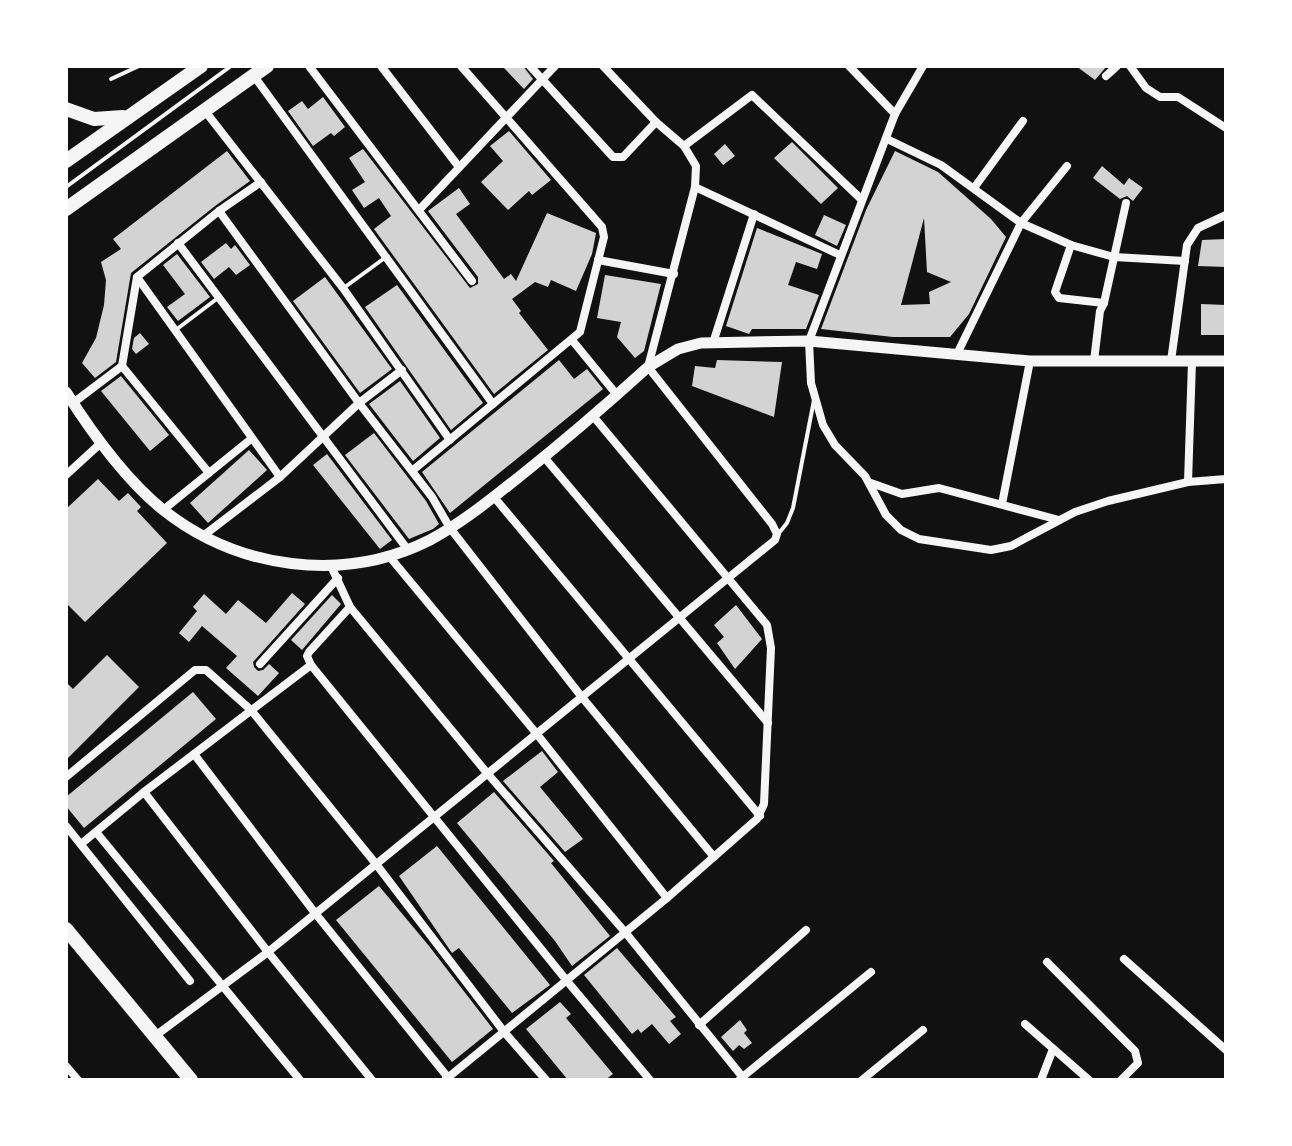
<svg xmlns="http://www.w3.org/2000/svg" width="1292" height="1146" font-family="Literata,serif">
<rect width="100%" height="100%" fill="#111"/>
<g fill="#d3d3d3" fill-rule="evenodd">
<polygon points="502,66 523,66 533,79 524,89"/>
<polygon points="1076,66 1107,66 1095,80"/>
<polygon points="323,97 345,127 334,136 331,133 313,146 288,111 302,101 308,109"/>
<polygon points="509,131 551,180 532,195 529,191 508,210 481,182 503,161 490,146"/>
<polygon points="792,142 838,188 821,204 774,158"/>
<polygon points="725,144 735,156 723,165 714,154"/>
<polygon points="363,149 470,288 478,284 478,277 428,211 459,188 470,204 456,214 504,279 511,274 516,281 547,213 596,233 592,254 576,291 551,280 548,287 535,282 512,299 521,311 519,313 548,350 494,394 374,229 391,216 379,198 364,208 352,190 365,182 349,158"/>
<polygon points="227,151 250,181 215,206 131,273 116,362 95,378 82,363 96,338 104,305 106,280 101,262 121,249 113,239"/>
<path d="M895,151L938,172L991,219L1006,237L969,314L950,337H893L821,329L866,210ZM924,218L927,272L951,282L929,292L930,304L901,305Z"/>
<polygon points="1102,166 1124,185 1129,178 1143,188 1133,201 1127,196 1120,199 1093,178"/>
<polygon points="824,215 846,225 837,246 815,235"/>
<polygon points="757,228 822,254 817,269 796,262 788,285 819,295 806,329 752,329 749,334 726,326"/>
<polygon points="1226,239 1226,267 1198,266 1202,240"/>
<polygon points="226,243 231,249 235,245 250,265 236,275 229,267 214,279 201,262"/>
<polygon points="177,254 210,297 178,321 167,307 185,294 163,265"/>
<polygon points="605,275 661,284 644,351 635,358 617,337 621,322 597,318"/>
<polygon points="325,277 392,369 360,393 293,301"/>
<polygon points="397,285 483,403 451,430 365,307"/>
<polygon points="1201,304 1226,305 1226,335 1201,335"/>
<polygon points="140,333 149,344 136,354 132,349 134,338"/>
<polygon points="559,360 574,379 587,369 603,389 450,513 422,472"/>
<polygon points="717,360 782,362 774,417 692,386 695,366 715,368"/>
<polygon points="121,376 169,435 150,451 101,391"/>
<polygon points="400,381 440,438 413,461 369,404"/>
<polygon points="374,433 426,501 439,524 433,529 409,539 345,455"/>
<polygon points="249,450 267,470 208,523 190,503"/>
<polygon points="327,454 392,540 380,549 313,465"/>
<polygon points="98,479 119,501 128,493 141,507 137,511 167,543 85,622 66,603 66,509"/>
<polygon points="292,593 305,604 253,662 254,667 258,671 263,670 269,664 279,673 258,696 226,668 237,656 202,626 189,642 179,633 197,611 193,607 204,594 226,614 238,600 266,623"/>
<polygon points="332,595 341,604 302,650 291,640"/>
<polygon points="736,605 762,639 735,669 717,643 724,637 714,625"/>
<polygon points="107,655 139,687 66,760 66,682 73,689"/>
<polygon points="193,692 216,719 84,828 66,806 66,797"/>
<polygon points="542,751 558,772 540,787 583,839 565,852 503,781"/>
<polygon points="494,792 554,861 551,863 610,936 572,966 555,941 457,823"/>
<polygon points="437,846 550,985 512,1013 459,948 452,953 399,876"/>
<polygon points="379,886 429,946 493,1029 452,1062 336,920"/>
<polygon points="617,948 676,1017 670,1021 681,1034 669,1044 652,1024 641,1033 638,1029 632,1034 584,975"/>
<polygon points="560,1002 571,1014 566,1018 613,1074 605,1080 568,1080 526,1029"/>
<polygon points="740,1020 747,1030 744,1033 752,1043 744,1049 739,1045 733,1051 721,1037"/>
</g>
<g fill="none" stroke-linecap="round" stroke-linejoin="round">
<g stroke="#f5f5f5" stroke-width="4">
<polyline points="111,79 139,66"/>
<polyline points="66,187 231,66"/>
<polyline points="345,287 386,257"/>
<polyline points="177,329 218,298"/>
<polyline points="779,533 787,523 793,508 814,400"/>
</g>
<g stroke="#f5f5f5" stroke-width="8">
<polyline points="309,66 472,281"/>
<polyline points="381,66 459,167"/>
<polyline points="530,66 613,157 623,157 656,122"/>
<polyline points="849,66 895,114"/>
<polyline points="923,66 895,114 809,341 811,383 823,425 835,445 865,476 886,515 901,530 919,539 991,550 1011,546 1075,512 1108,501 1188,482 1226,479"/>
<polyline points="1130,66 1146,88 1160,97 1178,97 1226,128"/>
<polyline points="254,76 493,404"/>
<polyline points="1106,76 1117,66"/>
<polyline points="205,111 343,288 450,440"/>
<polyline points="887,139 941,165 1021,223 1071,245 1114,257 1185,261"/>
<polyline points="684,146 752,95 861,199"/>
<polyline points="695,187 840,255"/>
<polyline points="974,188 1023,121"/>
<polyline points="419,210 555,66"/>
<polyline points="219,211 359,403 432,497 450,528 581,696 714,857"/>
<polyline points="178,243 408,550"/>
<polyline points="1071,245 1055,292 1059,298 1104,303"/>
<polyline points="598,260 674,274"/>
<polyline points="137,277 280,477"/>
<polyline points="572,340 617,395"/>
<polyline points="713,343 754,214"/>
<polyline points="957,354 1021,223 1067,166"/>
<polyline points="1094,361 1100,311 1104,303 1126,203"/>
<polyline points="1171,361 1187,245 1198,228 1226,215"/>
<polyline points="122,366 209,473"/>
<polyline points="73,403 122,366 137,277 219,211 261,182"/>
<polyline points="544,457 768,723"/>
<polyline points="412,471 580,332 604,237 602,227 461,66"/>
<polyline points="66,475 102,442"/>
<polyline points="1188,482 1192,362"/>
<polyline points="871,483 902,494 939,488 1059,520"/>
<polyline points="494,497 760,816"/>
<polyline points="1002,504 1030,361"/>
<polyline points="163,510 251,439"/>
<polyline points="203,536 280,477 359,403 402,370"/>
<polyline points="389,556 536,733 667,898"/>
<polyline points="331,566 350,607 487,773 625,932 745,1080"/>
<polyline points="350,607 309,652 307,656 311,665 567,981 650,1080"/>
<polyline points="260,664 338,578"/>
<polyline points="194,754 315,913 450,1080"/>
<polyline points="66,777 195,670 206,670 251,710 376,864 505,1033 546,1080"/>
<polyline points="144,792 268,952 372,1080"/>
<polyline points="66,826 190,981"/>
<polyline points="96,832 300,1080"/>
<polyline points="81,844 144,792 311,665"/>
<polyline points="1124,959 1226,1050"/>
<polyline points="1047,962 1135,1051 1138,1063 1121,1080"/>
<polyline points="1025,1024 1089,1080"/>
<polyline points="699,1025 806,930"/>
<polyline points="155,1036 268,952 775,540 777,534 772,524 648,367 695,187 696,166 684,146 656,122 603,66"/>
<polyline points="66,1066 78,1080"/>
<polyline points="740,1079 871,972"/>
<polyline points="445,1080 667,898 757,819 764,804 771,648 767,625 593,416"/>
<polyline points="862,1080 923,1030"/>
<polyline points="1041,1080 1053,1049"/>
</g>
<path stroke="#f5f5f5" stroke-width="11" d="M66,392C92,433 124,478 162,509C237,569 343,584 430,540C462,523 491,499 519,477C563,442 606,405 648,367L678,349L701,343L809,341L1030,361H1226"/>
<g stroke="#f5f5f5" stroke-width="14">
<polyline points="66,109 94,119 123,117"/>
<polyline points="66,161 201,66"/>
<polyline points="66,209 267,66"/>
<polyline points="66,929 191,1080"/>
</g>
</g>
<rect width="1292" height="1146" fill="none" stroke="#ffffff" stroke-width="136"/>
</svg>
